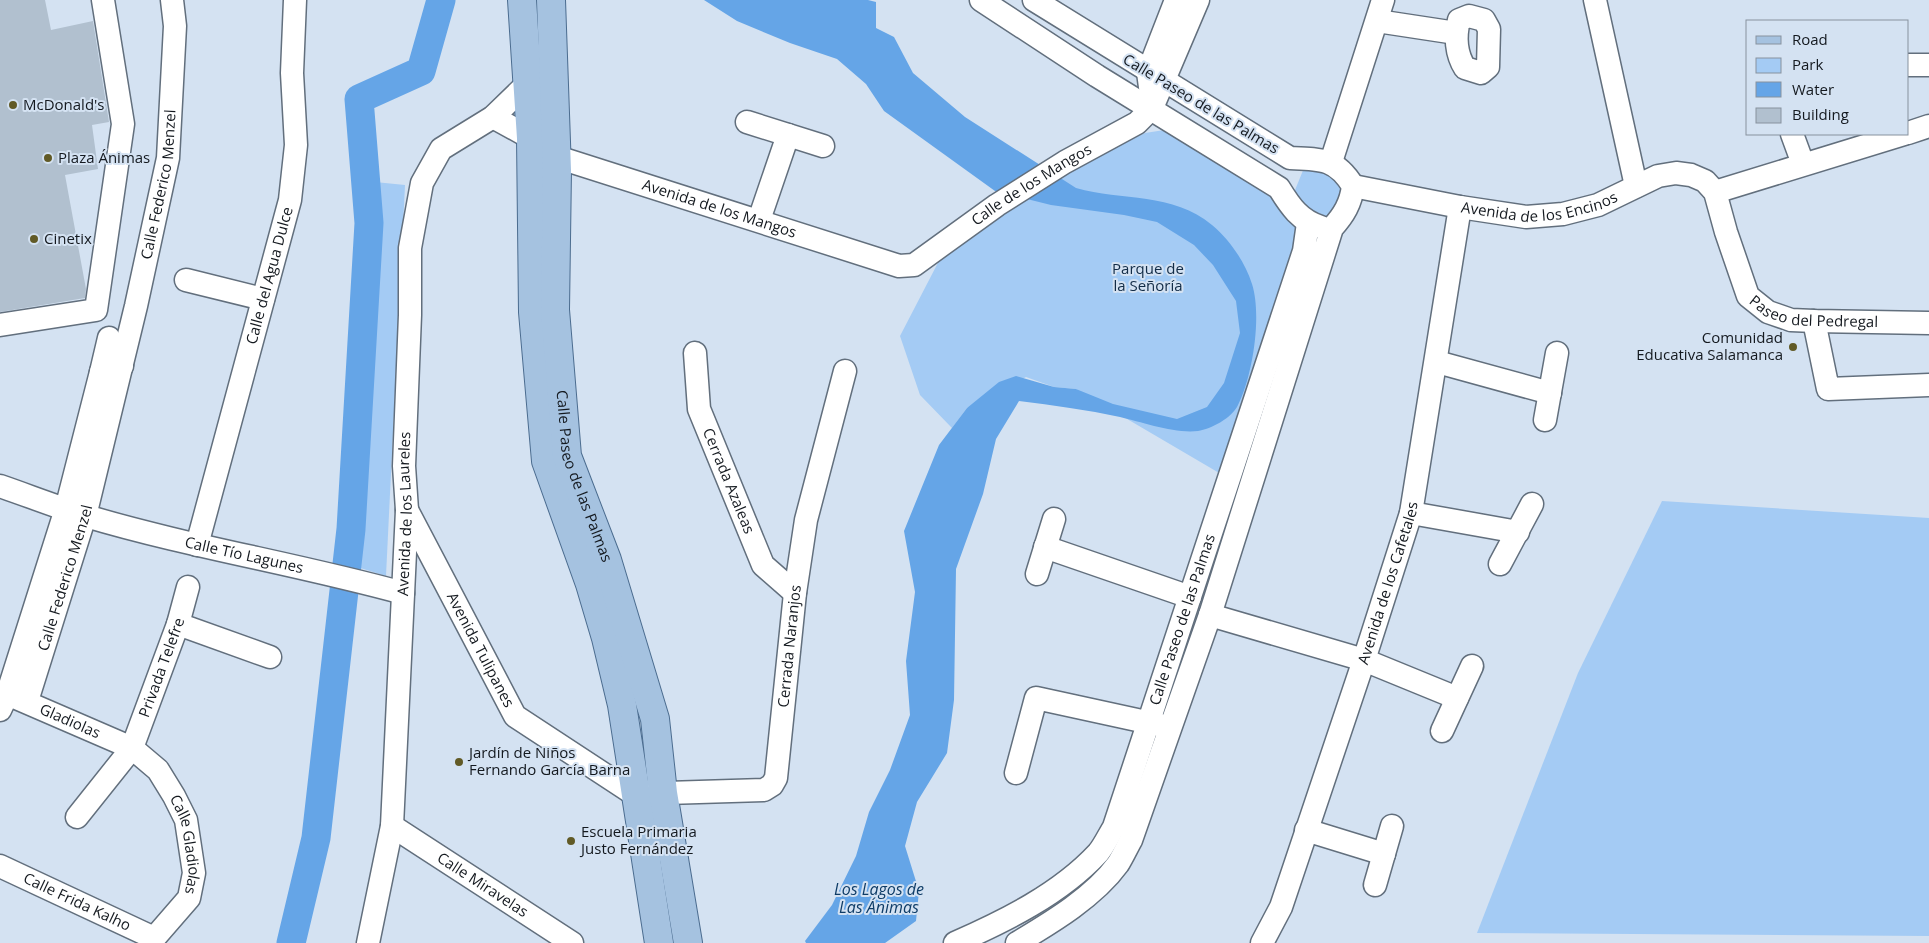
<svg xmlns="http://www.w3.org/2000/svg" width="1929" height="943" font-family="'Open Sans',sans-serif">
<rect width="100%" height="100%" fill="#d4e2f2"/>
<g fill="#a4cbf4">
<polygon points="1171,129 1278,201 1300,224 1226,477 1076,389 1054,387 1026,377 967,408 952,428 920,395 900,336 942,255 1074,166 1145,133"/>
<path d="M1304,168L1330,172C1342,188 1343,192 1336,211L1326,216L1312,212L1293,195Z"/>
<polygon points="375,182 405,185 386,576 354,566"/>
<polygon points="1662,501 1929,518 1929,936 1477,933 1578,673"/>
</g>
<path fill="#65a5e7" d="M704,0H868L876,2V28L894,37L913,73L965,117L1076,188C1122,201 1173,192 1212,225C1230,240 1245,262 1252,284C1262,315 1253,375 1238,405C1232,418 1211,429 1198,431C1175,434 1142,422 1120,417C1087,410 1053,405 1019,401L996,439L983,494L956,569L954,700L947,753L917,802L905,846L919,891L916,921L885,943H806L805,941L832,905L856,856L869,812L890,770L910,715L906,661L915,592L904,531L939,445L967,408L999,382L1016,376L1054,387L1076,389L1113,404L1177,419L1207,407L1224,383L1240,333L1236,301L1213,265L1194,245L1157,222L1124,215L1051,205L995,191L884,111L866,84L837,59L790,43L737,21Z"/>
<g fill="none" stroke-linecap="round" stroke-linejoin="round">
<polyline stroke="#65a5e7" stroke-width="29" points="291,943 316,838 351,529 369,223 359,99 421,71 441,0"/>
</g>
<polygon fill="#b1c0cf" points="0,0 45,0 51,30 93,21 109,122 92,125 98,169 65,175 86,289 85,298 0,312"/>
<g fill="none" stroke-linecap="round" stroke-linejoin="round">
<defs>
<g id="minor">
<path d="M981,0L1097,76L1279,188C1290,206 1300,221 1321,227"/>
<polyline points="1595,0 1636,186"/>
<path d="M1469,16L1484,20L1489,29L1488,67L1481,73L1465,68C1456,54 1455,36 1459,20Z"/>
<polyline points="1377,21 1456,33"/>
<polyline points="1908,65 1929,65"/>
<polyline points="1150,87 1148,72 1176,0"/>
<path id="s1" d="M493,117L531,138L557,157L899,266L914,265L997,205L1065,162L1137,123L1152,108L1198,0"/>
<polyline points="747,122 823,146"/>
<polyline points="1908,133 1929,126"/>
<polyline points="1792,134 1803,164"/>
<polyline points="1331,162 1383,0"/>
<path id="s2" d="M1353,186L1460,207L1526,217L1563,214L1598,205L1658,176L1676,173L1691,175L1705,181L1715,192L1726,232L1748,296L1768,312L1791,320L1814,321L1929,323"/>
<polyline points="1715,192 1904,134"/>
<polyline points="759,220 788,135"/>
<polyline points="186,280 263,299"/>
<polyline points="1814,321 1828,389 1929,385"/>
<polyline points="0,325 96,310 123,124 103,0"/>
<path id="s3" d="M695,353L699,409L763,565L795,593"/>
<polyline points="1437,362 1550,393"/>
<polyline points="101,372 109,338"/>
<polyline points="1545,420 1557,353"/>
<path id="s4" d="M0,486C29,496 57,507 86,516C190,547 298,564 403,593"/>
<path id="s5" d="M407,510L515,716L634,794L764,790L772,785L776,778L795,593L806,520L845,371"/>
<polyline points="1411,513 1518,532"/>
<path id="s6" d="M197,545L290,200L296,145L292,73L295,0"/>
<polyline points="1045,547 1190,597"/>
<polyline points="1500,564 1532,504"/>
<polyline points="1037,574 1054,519"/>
<polyline points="1210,615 1364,660 1457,698"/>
<polyline points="178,624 270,657"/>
<path id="s7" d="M14,697L132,748L158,770L174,796L186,820L194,873L189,898L150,943"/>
<path id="s8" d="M27,701L85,516L136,306L168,158L175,26L172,0"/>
<polyline points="0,710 7,695 66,509 101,372 122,366"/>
<polyline points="1442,731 1472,666"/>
<polyline points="1016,773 1036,698 1160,725"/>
<path id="s9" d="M77,817L132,748L178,624L188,587"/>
<path id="s10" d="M392,826L572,943"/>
<polyline points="1306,830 1384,854"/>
<path id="s11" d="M0,866L154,938"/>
<polyline points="1375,885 1392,826"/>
<path id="s12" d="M368,943L392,826L407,510L404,466L410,315V248L422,183L441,149L493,117L527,84"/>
<path id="s13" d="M955,943C1005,921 1060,894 1098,853C1104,846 1109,835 1114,827L1304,251L1308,223"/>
<path d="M1017,943C1052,922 1094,897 1118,864C1123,856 1127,847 1131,840L1210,615L1332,228C1344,215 1351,203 1353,186C1336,158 1320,159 1290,158L1034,0"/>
<path id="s14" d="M1262,943L1281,907L1364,660L1411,513L1460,207"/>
</g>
<g id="major">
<polyline points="522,0 531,138 533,312 546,461 590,584 606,638 622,705 659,943"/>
<path id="s15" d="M551,0L557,170L555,310L567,456L607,560L655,719L663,793L688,943"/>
</g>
</defs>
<use href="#minor" stroke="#626f7d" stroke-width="25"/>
<use href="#major" stroke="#4b6c8f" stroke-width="30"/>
<use href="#minor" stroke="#fff" stroke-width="22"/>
<use href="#major" stroke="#a5c2e0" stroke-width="28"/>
</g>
<g fill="#615a26" stroke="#d4e2f2" stroke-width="2">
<circle cx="13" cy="105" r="5"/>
<circle cx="48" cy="158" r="5"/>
<circle cx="34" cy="239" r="5"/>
<circle cx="1793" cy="347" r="5"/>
<circle cx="459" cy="762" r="5"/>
<circle cx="571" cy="841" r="5"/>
</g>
<g text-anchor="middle" stroke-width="4" stroke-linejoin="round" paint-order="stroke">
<g font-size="15" fill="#14191f" stroke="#d4e2f2">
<text transform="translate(1201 104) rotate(31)" y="5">Calle Paseo de las Palmas</text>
<text dy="5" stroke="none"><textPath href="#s8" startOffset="534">Calle Federico Menzel</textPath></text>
<text dy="5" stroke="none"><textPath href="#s1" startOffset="592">Calle de los Mangos</textPath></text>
<text dy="5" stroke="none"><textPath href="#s2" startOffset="190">Avenida de los Encinos</textPath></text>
<text dy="5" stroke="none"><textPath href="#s1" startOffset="246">Avenida de los Mangos</textPath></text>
<text dy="5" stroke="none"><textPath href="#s6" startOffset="279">Calle del Agua Dulce</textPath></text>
<text dy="5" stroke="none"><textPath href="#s2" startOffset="559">Paseo del Pedregal</textPath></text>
<text dy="5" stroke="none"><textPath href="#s15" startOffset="480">Calle Paseo de las Palmas</textPath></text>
<text dy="5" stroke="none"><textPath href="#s3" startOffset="134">Cerrada Azaleas</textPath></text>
<text dy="5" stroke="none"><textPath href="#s12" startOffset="432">Avenida de los Laureles</textPath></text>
<text dy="5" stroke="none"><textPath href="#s4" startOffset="254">Calle Tío Lagunes</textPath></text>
<text dy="5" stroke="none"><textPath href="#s8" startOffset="129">Calle Federico Menzel</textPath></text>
<text dy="5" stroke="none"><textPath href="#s14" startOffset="382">Avenida de los Cafetales</textPath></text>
<text dy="5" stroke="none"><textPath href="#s13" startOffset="419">Calle Paseo de las Palmas</textPath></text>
<text dy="5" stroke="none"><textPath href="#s5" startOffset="655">Cerrada Naranjos</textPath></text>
<text dy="5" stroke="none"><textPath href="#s5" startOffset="158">Avenida Tulipanes</textPath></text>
<text dy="5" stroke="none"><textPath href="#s9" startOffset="174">Privada Telefre</textPath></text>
<text dy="5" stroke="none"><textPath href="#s7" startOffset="61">Gladiolas</textPath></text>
<text dy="5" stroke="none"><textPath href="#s7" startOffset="244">Calle Gladiolas</textPath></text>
<text dy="5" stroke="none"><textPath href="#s10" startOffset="108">Calle Miravelas</textPath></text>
<text dy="5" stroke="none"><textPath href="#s11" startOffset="85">Calle Frida Kalho</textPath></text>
</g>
<g font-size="15" fill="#14191f" stroke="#d4e2f2" text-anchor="start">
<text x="23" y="110">McDonald's</text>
<text x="58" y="163">Plaza Ánimas</text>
<text x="44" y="244">Cinetix</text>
<text x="1783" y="343" text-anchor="end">Comunidad<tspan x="1783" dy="17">Educativa Salamanca</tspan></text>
<text x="469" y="758">Jardín de Niños<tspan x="469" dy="17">Fernando García Barna</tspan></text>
<text x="581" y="837">Escuela Primaria<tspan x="581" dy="17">Justo Fernández</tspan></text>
</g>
<g font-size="15" fill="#122c47" stroke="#d4e2f2">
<text x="1148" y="274">Parque de<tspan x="1148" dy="17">la Señoría</tspan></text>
</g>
<g font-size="16" font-style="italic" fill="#0e3c67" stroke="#d4e2f2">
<text x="879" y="895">Los Lagos de<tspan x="879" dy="18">Las Ánimas</tspan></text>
</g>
</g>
<rect x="1746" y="20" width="162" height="115" fill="#d4e2f2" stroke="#87929e"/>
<rect x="1756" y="36" width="25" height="8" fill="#a5c2e0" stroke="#87929e"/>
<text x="1792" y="45" font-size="15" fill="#14191f">Road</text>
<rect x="1756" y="58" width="25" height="15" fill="#a4cbf4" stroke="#87929e"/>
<text x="1792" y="70" font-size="15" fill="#14191f">Park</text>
<rect x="1756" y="82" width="25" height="15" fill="#65a5e7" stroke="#87929e"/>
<text x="1792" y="95" font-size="15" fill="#14191f">Water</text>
<rect x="1756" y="108" width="25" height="15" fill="#b1c0cf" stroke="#87929e"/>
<text x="1792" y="120" font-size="15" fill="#14191f">Building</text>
</svg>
